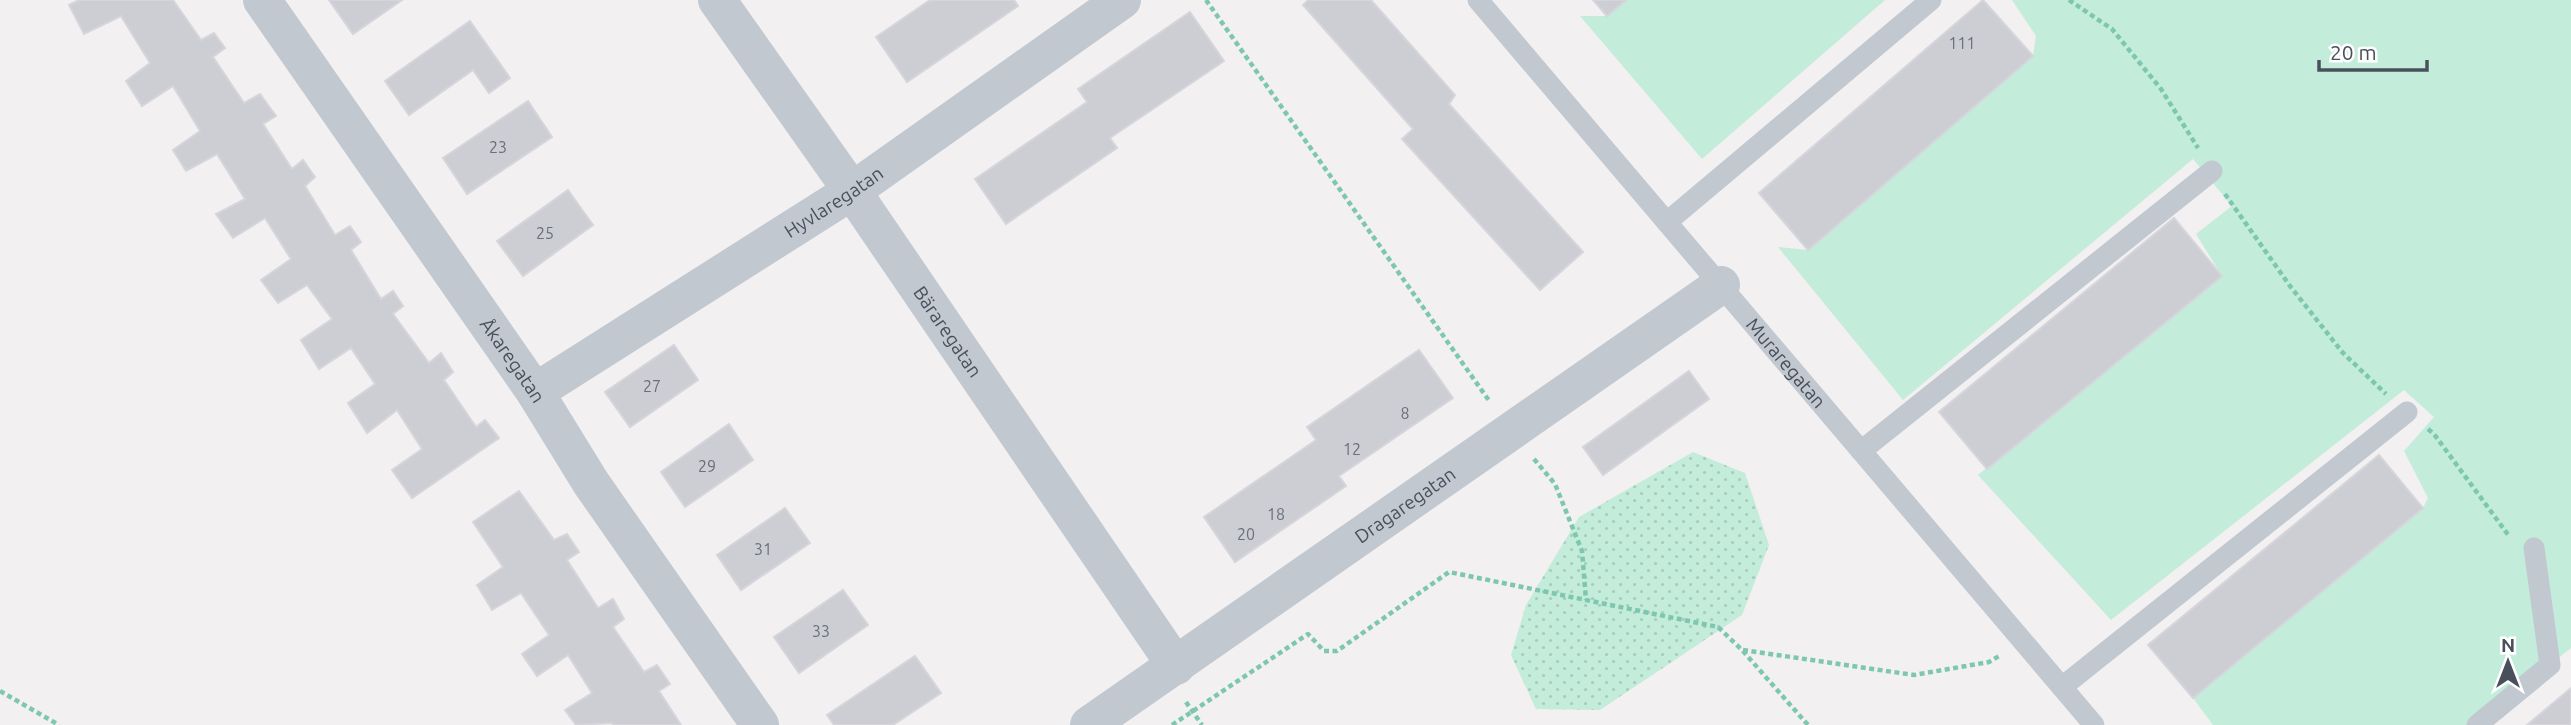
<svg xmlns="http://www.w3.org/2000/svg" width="2571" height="725" font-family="Ubuntu,sans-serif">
<defs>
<pattern id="park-dots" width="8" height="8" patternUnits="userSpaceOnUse" patternTransform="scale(1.75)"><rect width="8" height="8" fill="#c3ecda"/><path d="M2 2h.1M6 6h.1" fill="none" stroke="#a9ccbe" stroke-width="1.8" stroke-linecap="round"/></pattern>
</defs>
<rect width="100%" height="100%" fill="#f2f0f0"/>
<g fill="#c3ecda">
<polygon points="1626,0 1885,0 1702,159 1580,16 1607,16"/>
<polygon points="2012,0 2571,0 2571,648 2473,725 2213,725 2193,698 2423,508 2428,498 2404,451 2434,417 2404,390 2111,620 1978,475 2222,276 2196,234 2232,206 2193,159 1903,400 1778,247 1808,250 2033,56 2036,36"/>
</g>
<polygon fill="url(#park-dots)" points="1693,452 1745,473 1769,545 1742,615 1600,710 1536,709 1511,655 1526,605 1579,517"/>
<g fill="#cdced4" stroke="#d5d5db" stroke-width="2">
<polygon points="79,0 173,0 201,40 214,33 225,48 213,57 244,103 260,94 276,116 263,124 292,169 303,160 315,177 305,186 335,235 350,226 361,242 351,250 381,299 393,291 403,306 393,314 429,363 441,353 453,372 444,380 476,427 485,420 499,438 412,498 392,470 422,449 397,410 367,433 348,403 375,384 351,348 319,369 301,340 332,319 307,285 278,303 261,280 291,259 265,218 233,238 216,214 245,199 217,154 186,171 173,150 200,131 173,86 142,106 126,81 150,63 121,16 84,34 69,5"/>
<polygon points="329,0 402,0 353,34"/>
<polygon points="930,0 1014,0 1018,6 907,82 876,37"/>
<polygon points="1308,0 1371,0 1455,95 1449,104 1583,252 1540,290 1402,139 1413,129 1303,5"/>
<polygon points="1593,0 1626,0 1607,16"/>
<polygon points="1983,0 2033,56 1808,250 1759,193"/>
<polygon points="1190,12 1224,61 1110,138 1117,148 1006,224 975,179 1087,102 1078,89"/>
<polygon points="470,21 510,78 489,93 473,70 409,115 385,81"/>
<polygon points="528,101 552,137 467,194 443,158"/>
<polygon points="568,190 593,225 523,276 497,241"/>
<polygon points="2174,218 2222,276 1987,469 1939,412"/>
<polygon points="674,345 698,380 630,427 605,392"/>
<polygon points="1419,350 1453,398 1339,476 1346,486 1235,562 1204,517 1316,440 1307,427"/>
<polygon points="1689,371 1709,399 1603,475 1583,447"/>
<polygon points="729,424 753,460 685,507 661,472"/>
<polygon points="2379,455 2423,508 2193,698 2148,645"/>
<polygon points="519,491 554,540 567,534 579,552 567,560 598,608 613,599 624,619 613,627 644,672 657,665 670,684 659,691 681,725 613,725 612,723 576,725 565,710 592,693 568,655 537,676 522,654 549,635 521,593 492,610 477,585 503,567 473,522"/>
<polygon points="785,508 810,543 741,590 717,555"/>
<polygon points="843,590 868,625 799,673 774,637"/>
<polygon points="915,656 941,693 893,725 834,725 827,715"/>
<polygon points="2571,688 2571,725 2527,725 2540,714"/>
</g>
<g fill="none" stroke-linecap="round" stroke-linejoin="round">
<g stroke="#7dc7b0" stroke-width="4.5" stroke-dasharray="5 3.5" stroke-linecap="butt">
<polyline points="1206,0 1490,402"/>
<polyline points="2069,0 2112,29 2161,89 2198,148"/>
<polyline points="2225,194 2290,286 2343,353 2386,394"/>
<polyline points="2428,429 2434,434 2509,536"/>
<polyline points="1534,459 1555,484 1582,551 1586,600"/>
<polyline points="1743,650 1914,675 1989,662 1999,656"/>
<polyline points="0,691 59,725"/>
<polyline points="1186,702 1202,725"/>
<polyline points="1172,725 1308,634 1324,651 1337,651 1449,572 1718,627 1742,650 1808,725"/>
</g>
<g stroke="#c2c8d0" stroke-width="21">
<path id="s1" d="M1478,0L2094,725"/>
<polyline points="1667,222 1931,0"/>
<polyline points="1861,451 2212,171"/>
<polyline points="2062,687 2407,412"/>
<polyline points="2477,725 2550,665 2534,548"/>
</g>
<g stroke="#c2c8d0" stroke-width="38">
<path id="s2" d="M262,0L535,392L591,483L760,725"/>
<path id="s3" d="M717,0L852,191L1176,666"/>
<path id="s4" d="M535,392L852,191L1122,0"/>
<path id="s5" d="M1089,725L1721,285"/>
</g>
</g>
<g text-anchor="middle" stroke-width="7" stroke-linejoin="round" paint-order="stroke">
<g font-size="16" fill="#6a707a">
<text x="1962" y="49">111</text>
<text x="498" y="153">23</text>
<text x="545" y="239">25</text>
<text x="652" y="392">27</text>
<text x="1405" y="419">8</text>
<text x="1352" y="455">12</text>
<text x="707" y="472">29</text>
<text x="1276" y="520">18</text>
<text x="1246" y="540">20</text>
<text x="763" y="555">31</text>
<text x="821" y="637">33</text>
</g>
<g font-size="19" fill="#49505c" stroke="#fff">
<text dy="7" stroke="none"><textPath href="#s4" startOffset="354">Hyvlaregatan</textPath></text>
<text dy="7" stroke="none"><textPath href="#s3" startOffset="404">Bäraregatan</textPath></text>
<text dy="7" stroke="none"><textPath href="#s2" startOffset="439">Åkaregatan</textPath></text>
<text dy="7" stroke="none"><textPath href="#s1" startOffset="476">Muraregatan</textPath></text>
<text dy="7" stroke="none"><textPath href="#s5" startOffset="385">Dragaregatan</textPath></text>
</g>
</g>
<g transform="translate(2508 662)" stroke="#ffffff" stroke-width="5" paint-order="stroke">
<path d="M0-5L12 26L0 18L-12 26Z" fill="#49505c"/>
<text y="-10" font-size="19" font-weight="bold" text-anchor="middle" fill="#49505c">N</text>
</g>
<path d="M2319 60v10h108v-10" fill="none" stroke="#49505c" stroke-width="3.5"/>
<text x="2330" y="60" font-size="21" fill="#49505c" stroke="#ffffff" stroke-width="5" paint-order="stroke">20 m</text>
</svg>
